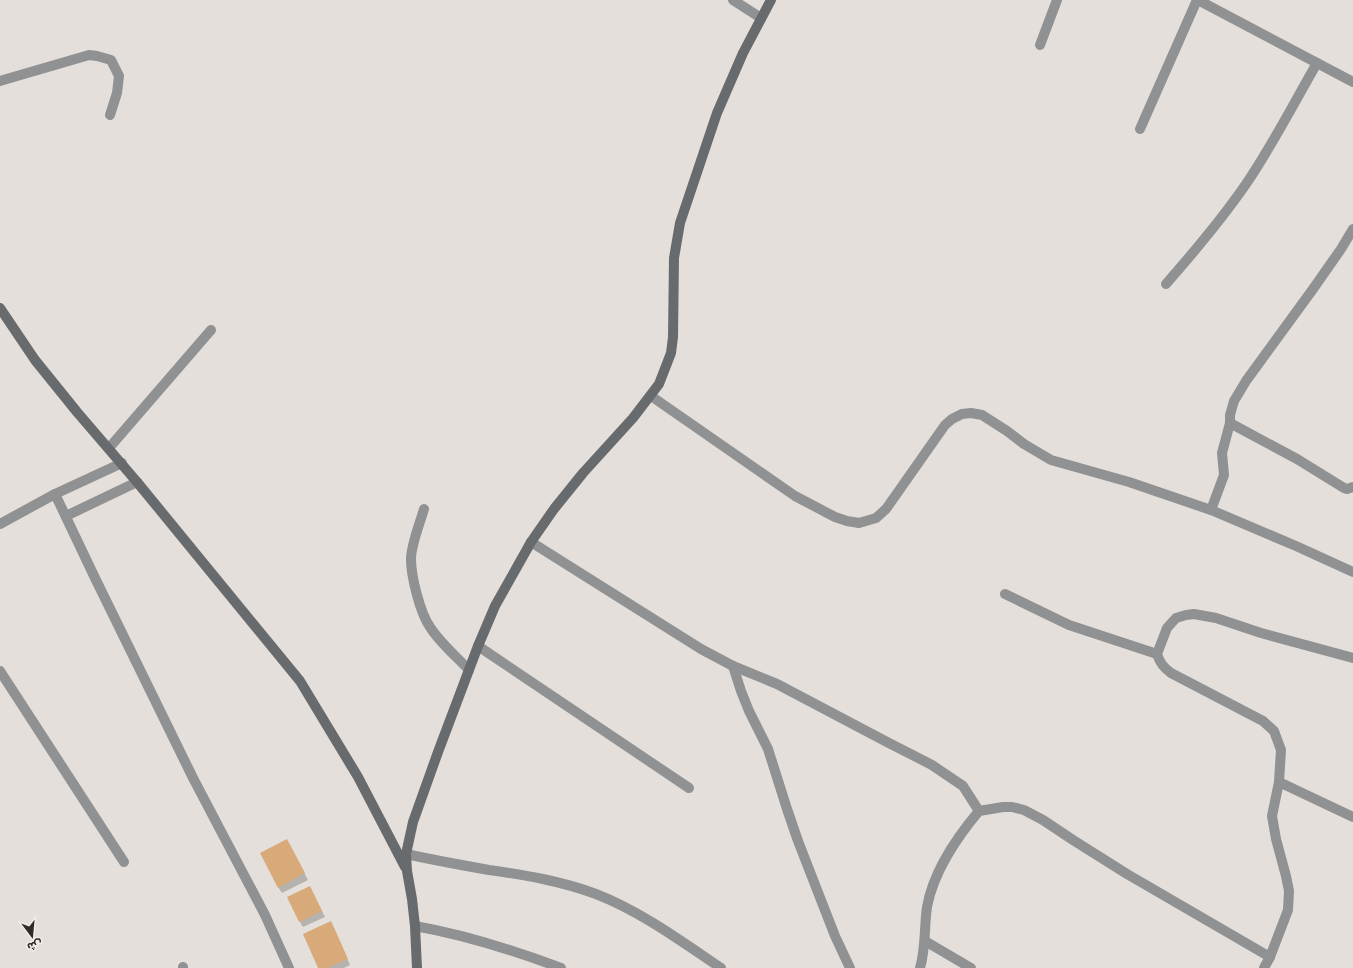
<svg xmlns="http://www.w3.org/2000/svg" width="1353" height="968" font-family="Cabin,'Noto Sans Arabic',sans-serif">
<rect width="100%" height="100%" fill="#e4dfda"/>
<g fill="#0003">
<polygon points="290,846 308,880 282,893 278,887"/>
<polygon points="310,887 325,917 303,927 300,922"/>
<polygon points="334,928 350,965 344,968 319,968"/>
</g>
<g fill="#d8a979">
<polygon points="287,839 305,873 278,888 260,853"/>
<polygon points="310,886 322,911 299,922 287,897"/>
<polygon points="331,921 348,959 327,968 318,968 303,934"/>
</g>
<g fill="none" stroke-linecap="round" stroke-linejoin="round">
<g stroke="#8f9193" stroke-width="10">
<polyline points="733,0 761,18"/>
<polyline points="1198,0 1353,82"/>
<polyline points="1040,45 1057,0"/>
<polyline points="0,81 89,55 97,56 111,60 119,76 117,93 110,115"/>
<polyline points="1140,129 1197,0"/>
<path d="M1166,284C1194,252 1222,219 1246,184C1272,146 1294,103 1317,63"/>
<polyline points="651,396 795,496 835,517 847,521 859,523 876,518 886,509 945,425 952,419 962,414 971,413 982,415 1007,431 1024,444 1051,460 1129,482 1211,510 1296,546 1353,572"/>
<polyline points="1230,423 1297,459 1344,488 1347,489 1353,487"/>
<polyline points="109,448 211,330"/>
<polyline points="55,494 95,578 193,778 265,915 289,968"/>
<path d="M424,509C420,523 411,545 411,559C411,576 420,613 430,627C440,643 456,656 469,670"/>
<polyline points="1211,510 1224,475 1222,453 1230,423 1230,415 1234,401 1246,381 1313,289 1341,249 1353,229"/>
<polyline points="66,516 137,482"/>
<polyline points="0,524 55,494 122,463"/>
<polyline points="531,542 701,649 733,666 777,684 887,742 932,765 963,786 979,811"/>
<polyline points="1005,594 1069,625 1157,654"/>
<polyline points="478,646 689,788"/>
<polyline points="733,666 741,691 749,711 768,749 787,809 798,841 835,936 850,968"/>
<polyline points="0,671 124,862"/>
<polyline points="1279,782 1353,817"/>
<path d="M406,854C433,860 461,865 489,870C525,875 561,881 596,894C640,911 681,941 721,968"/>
<path d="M415,926C466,935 513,950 561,968"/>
<polyline points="925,941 971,968"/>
<polyline points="183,968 183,967"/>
<path d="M920,968C926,948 924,927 927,907C933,873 957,837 979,811L1003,807H1012L1024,810L1043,820L1073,840L1127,874L1270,957"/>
<path d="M1264,968L1270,957L1288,910L1289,891L1286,876L1276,839L1272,816L1279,782L1281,750L1274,731L1263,721L1171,673C1163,667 1160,663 1157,654L1167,628L1176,618L1186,615L1194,614L1216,618L1261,633L1353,658"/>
</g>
<g stroke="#686b6e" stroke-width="10">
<polyline points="0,308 35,360 77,412 137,482 300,681 358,777 405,867"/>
<polyline points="417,968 415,926 412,899 407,871 406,854 413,822 438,752 478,646 495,606 531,542 554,509 583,473 633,418 659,384 671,353 673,337 674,258 680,223 717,113 743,53 771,0"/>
</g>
</g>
<g transform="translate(32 936) rotate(164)" stroke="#f2ede7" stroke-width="3" paint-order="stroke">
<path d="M0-3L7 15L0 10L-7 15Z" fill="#2e2c2a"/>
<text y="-6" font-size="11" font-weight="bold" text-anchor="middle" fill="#2e2c2a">ش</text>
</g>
</svg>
